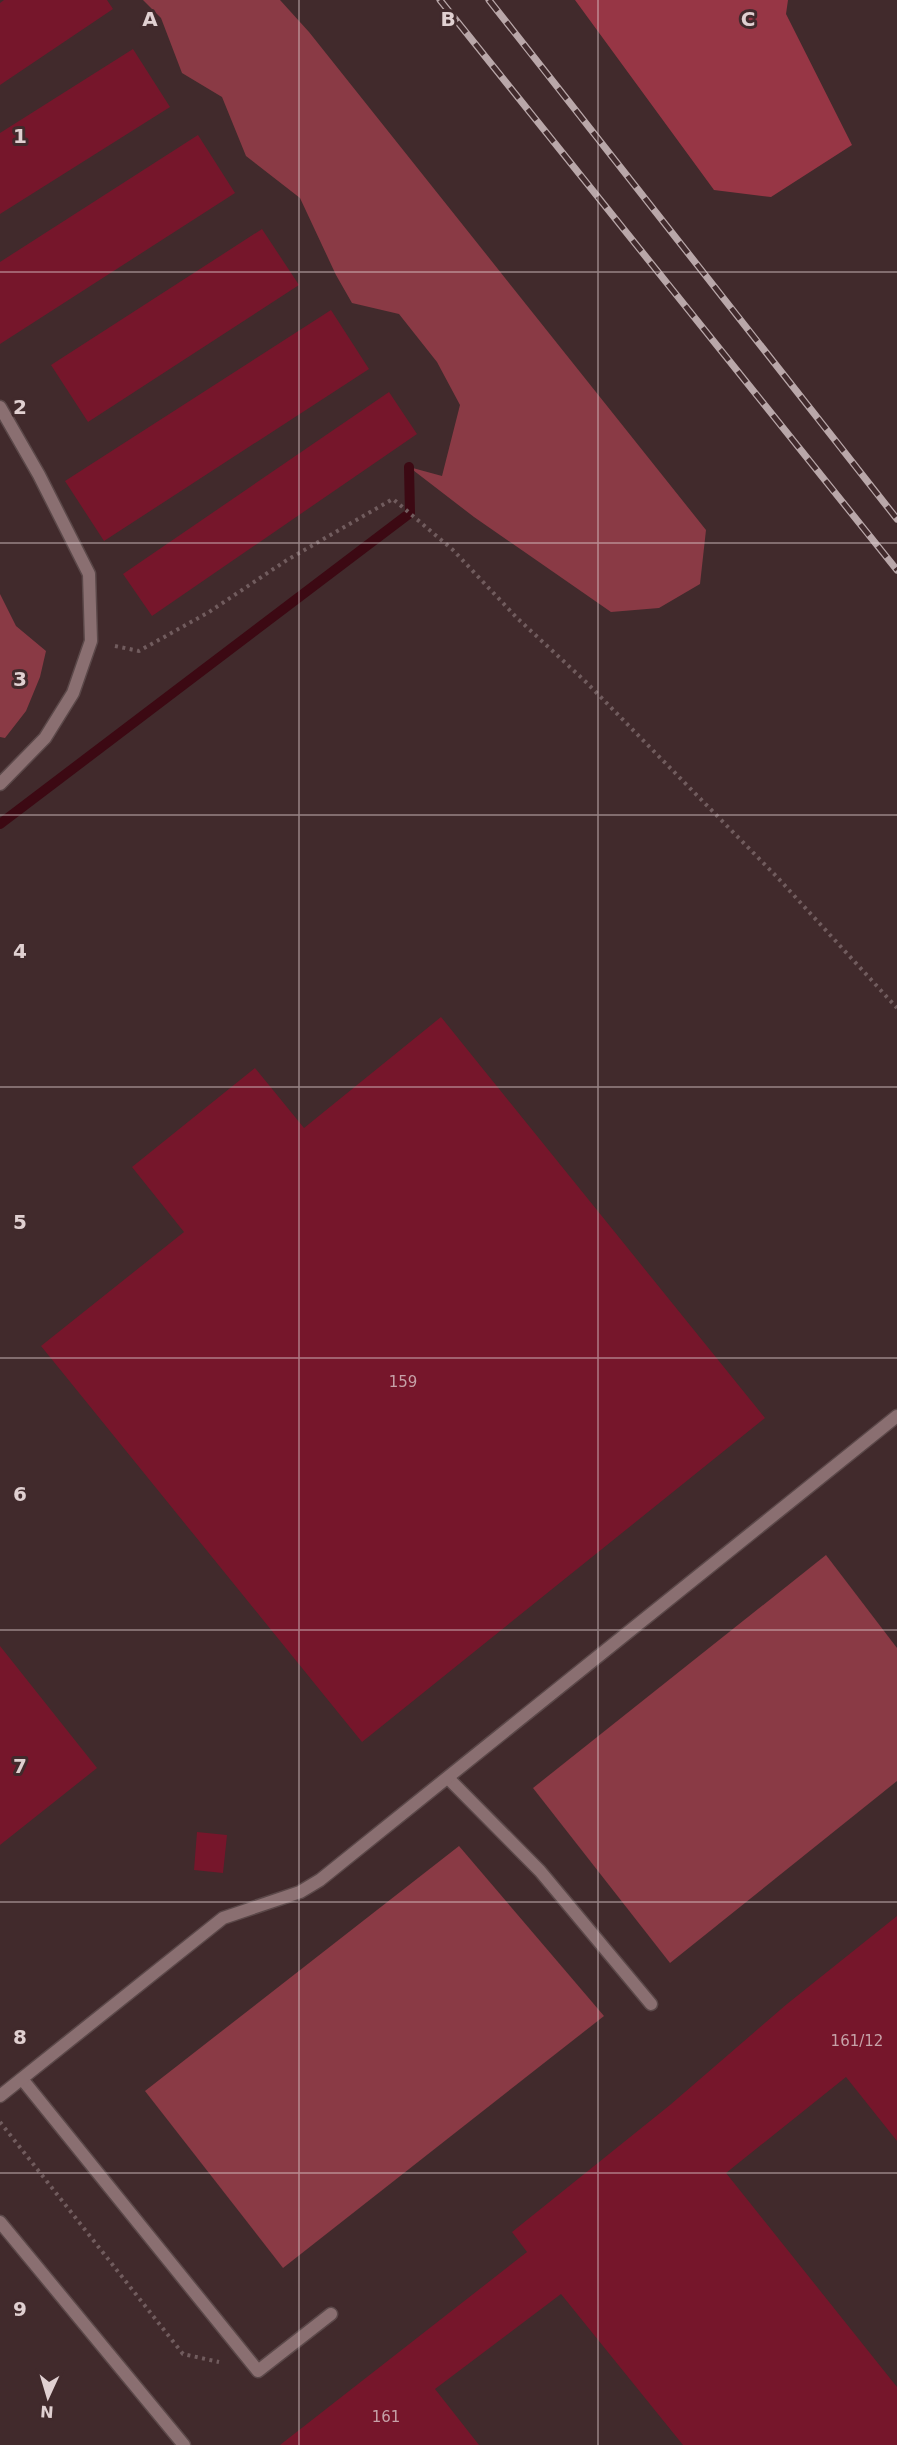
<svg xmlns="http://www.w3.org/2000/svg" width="897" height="2445" font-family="'DejaVu Sans',sans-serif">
<rect width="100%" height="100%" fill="#412a2c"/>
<g fill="#8a3a45">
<polygon points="143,0 280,0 309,32 706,530 700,584 659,608 611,612 474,517 409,467 442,476 460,405 437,362 399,314 352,303 336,275 300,198 246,156 222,97 182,73 161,18"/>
<polygon points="0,594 16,626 46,651 40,677 26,711 5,738 0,737"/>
<polygon points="826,1555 897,1648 897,1781 670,1963 533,1788"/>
<polygon points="459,1846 604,2016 283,2268 145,2091"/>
</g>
<polygon fill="#973645" points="575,0 788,0 786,14 852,145 771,197 714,190"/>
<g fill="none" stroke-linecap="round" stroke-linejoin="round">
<polyline stroke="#3c0913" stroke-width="10" points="0,824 410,513 409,467"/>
</g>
<g fill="#76162b">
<polygon points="4,0 107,0 113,9 0,85 0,3"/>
<polygon points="133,49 170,107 0,214 0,133"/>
<polygon points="198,135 235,193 0,344 0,262"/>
<polygon points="262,229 299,285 88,422 51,365"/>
<polygon points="331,310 369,369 104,541 65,481"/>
<polygon points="389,392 417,434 152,616 123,574"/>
<polygon points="441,1017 765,1418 362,1742 41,1346 184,1232 132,1167 255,1068 304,1128"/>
<polygon points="0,1646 97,1768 0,1845"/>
<polygon points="197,1832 227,1835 223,1873 194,1870"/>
<polygon points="897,1916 897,2141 846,2077 726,2173 897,2387 897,2445 683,2445 561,2294 435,2389 479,2445 280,2445 527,2252 512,2232 670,2105 787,2004"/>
</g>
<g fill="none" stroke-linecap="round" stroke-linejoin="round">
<defs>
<g id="service">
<polyline points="0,407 39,475 89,574 91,641 73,693 45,738 0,784"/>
<polyline points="448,1778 540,1871 651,2004"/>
<polyline points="22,2079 258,2371 331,2314"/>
<polyline points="0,2096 223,1918 300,1892 320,1880 897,1416"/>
<polyline points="0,2222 184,2445"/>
</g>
</defs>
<use href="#service" stroke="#5b4849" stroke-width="15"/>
<g stroke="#715c5e" stroke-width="4" stroke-dasharray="3 4.5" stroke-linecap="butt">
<polyline points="115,646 139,651 209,612 287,560 393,499 453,550 517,618 586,682 777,877 897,1008"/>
<polyline points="0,2122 183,2354 219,2362"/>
</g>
<use href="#service" stroke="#8a6f71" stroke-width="12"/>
<defs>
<g id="rail">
<polyline points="440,0 897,570"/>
<polyline points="489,0 897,519"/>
</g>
</defs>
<use href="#rail" stroke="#b9a7a9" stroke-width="7"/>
<use href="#rail" stroke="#412a2c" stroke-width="4.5" stroke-dasharray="14" stroke-linecap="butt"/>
</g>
<path fill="none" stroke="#e0d0d1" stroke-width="1.5" stroke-opacity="0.55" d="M299,0V2445M598,0V2445M0,272H897M0,543H897M0,815H897M0,1087H897M0,1358H897M0,1630H897M0,1902H897M0,2173H897"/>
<g text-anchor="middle" stroke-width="6" stroke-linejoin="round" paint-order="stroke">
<g font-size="15" fill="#c6a2a8">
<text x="403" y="1387">159</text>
<text x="857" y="2046">161/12</text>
<text x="386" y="2422">161</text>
</g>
</g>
<g font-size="20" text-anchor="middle" font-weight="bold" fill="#e0d0d1" stroke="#412a2c" stroke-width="6" stroke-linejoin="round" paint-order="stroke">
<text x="150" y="26">A</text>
<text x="448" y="26">B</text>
<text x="748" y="26">C</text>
<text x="20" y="143">1</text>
<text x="20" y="414">2</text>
<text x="20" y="686">3</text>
<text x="20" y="958">4</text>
<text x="20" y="1229">5</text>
<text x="20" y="1501">6</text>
<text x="20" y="1773">7</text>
<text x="20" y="2044">8</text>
<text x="20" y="2316">9</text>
</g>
<g transform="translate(48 2397) rotate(184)" stroke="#412a2c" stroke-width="4.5" paint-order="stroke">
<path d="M0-4.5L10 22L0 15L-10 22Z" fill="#e0d0d1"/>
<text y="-9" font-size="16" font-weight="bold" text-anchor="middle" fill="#e0d0d1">N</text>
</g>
</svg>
